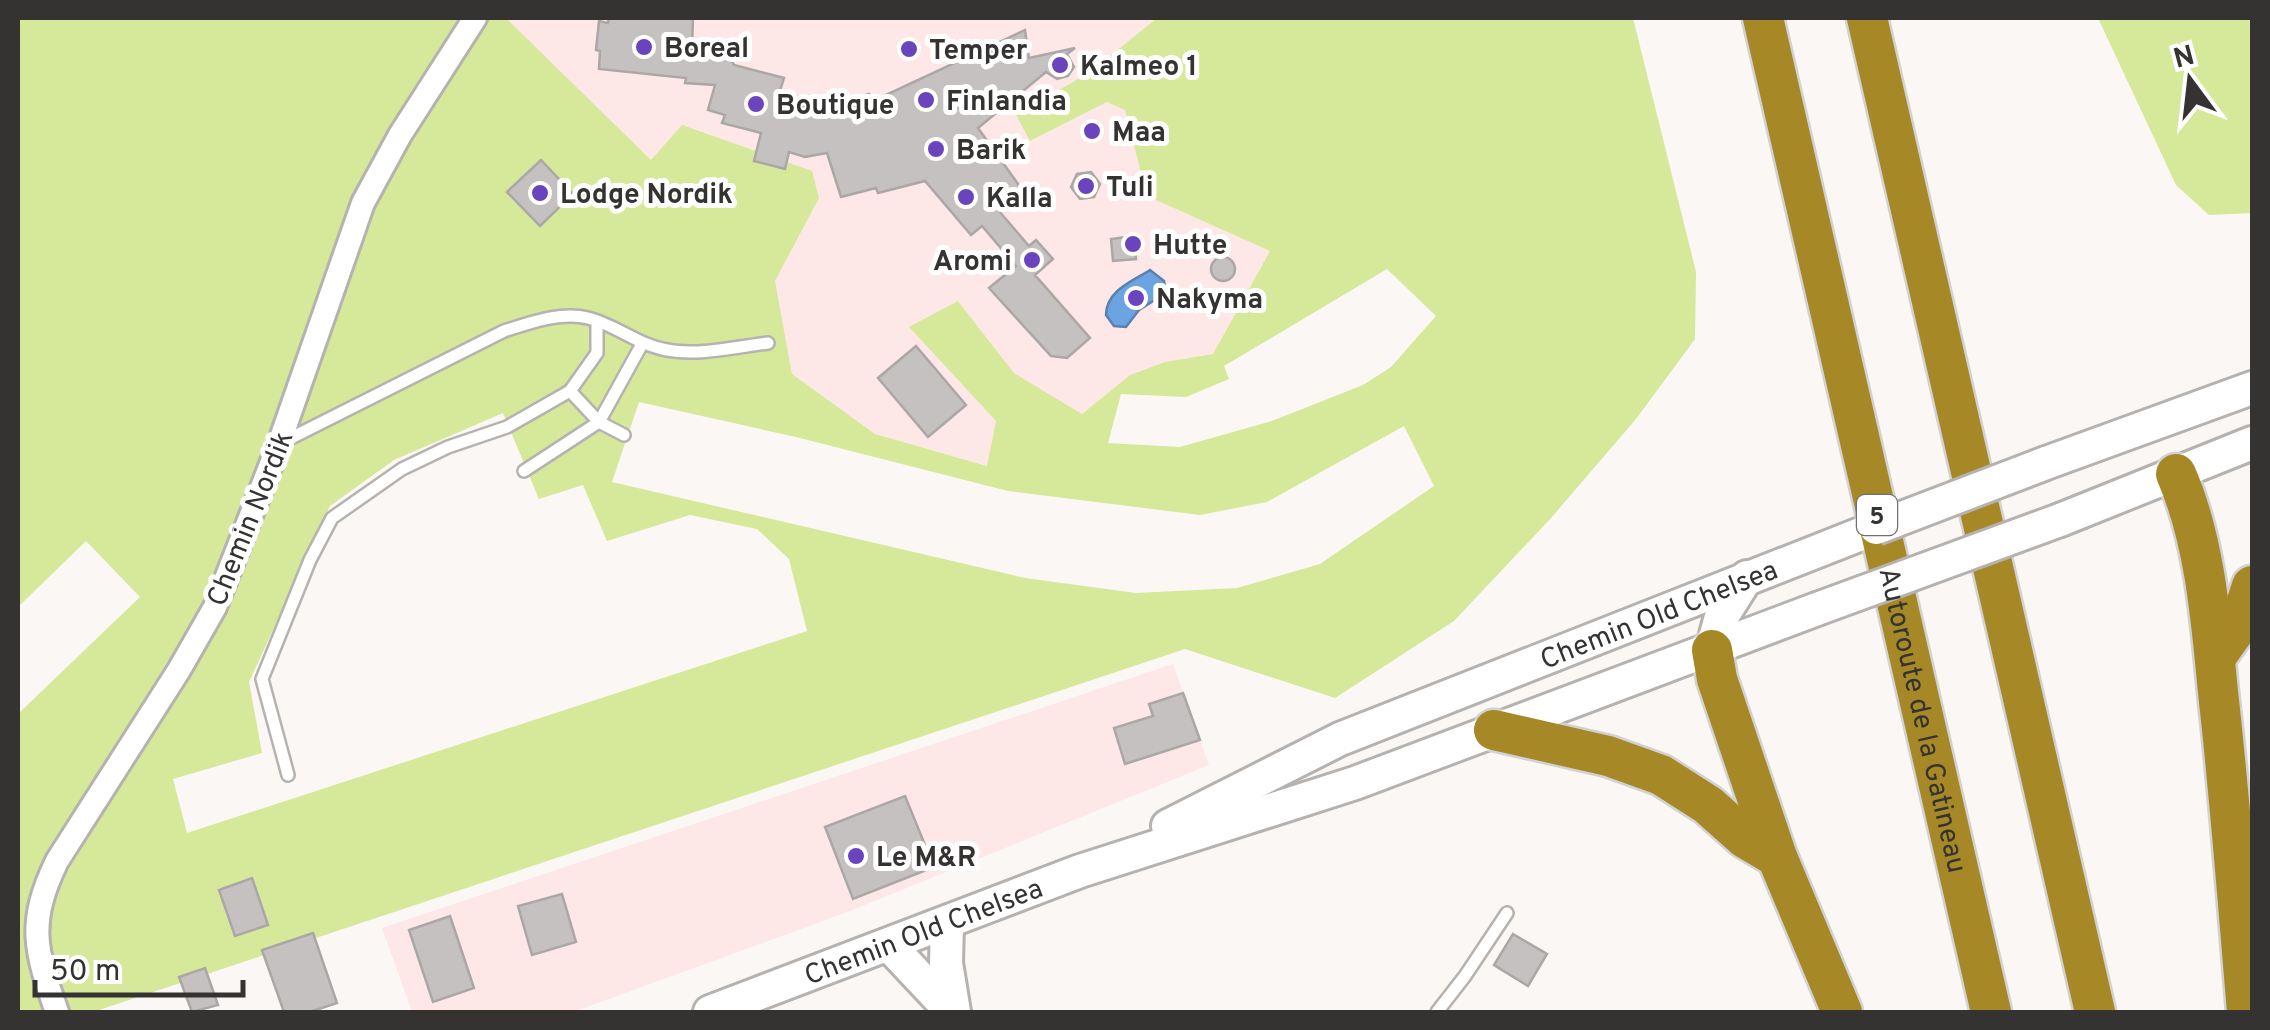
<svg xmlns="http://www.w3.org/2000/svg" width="2270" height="1030" font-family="Overpass,sans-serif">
<rect width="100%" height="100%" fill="#faf7f5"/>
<g fill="#fee8e7">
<polygon points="506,18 1157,18 1090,72 1016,115 1031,141 1107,102 1126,110 1147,196 1270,251 1213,354 1165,362 1130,375 1082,414 1014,373 958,301 910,328 996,421 988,466 875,434 792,374 775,281 819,198 651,160"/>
<polygon points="1173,664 1209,765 845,913 573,1012 412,1012 382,928"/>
</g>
<g fill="#d6e899" fill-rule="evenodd">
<path d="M18,18H506L651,160L682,125L812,171L819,198L775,281L792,374L875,434L987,466L996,421L909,327L958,301L1014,373L1082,414L1130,375L1165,362L1213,354L1270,251L1147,196L1125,110L1107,102L1030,141L1016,115L1090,72L1157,18H1633L1696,272L1695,339L1636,419L1551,518L1454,621L1335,698L1185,649L93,1012H18V714L140,597L86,541L18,607ZM1387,269L1436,316L1391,367L1363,385L1272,421L1180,447L1108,443L1121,394L1186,397L1229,379L1224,366ZM639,402L796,437L1008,491L1200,515L1267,502L1404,426L1434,486L1320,564L1237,588L1136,593L1025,578L612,482ZM503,413L539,499L583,485L607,541L690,515L757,529L789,559L807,631L187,833L173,779L262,753L249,682L330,506L394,460Z"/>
<polygon points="2098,18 2252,18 2252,213 2209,215 2176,185"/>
</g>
<path fill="#6ca3e1" stroke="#5b81ac" stroke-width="2.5" d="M1150,270L1164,281L1166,293L1139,310L1126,327L1114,326L1106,315C1106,290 1135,280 1150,270Z"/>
<g fill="#c5c1c0" stroke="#aba7a6" stroke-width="2.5">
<polygon points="609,18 693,18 692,50 729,55 734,65 784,78 780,91 828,105 869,94 871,102 1025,30 1029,58 1075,48 1067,54 1074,67 1068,76 1057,79 1046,72 978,128 1023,191 999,211 1029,246 1036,240 1053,259 1035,275 1090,338 1067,358 1051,356 989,288 1016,266 982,226 971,235 925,181 878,193 876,188 841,197 827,153 805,157 789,152 785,169 754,161 761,133 722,123 725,115 708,110 715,85 685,83 686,78 599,69 600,51 596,50 599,21 608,23"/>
<polygon points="541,160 573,194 540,226 507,192"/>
<polygon points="1091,172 1100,184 1094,197 1080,199 1071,187 1077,174"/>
<polygon points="1134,236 1136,259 1113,261 1111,239"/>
<circle cx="1223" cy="269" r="12"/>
<polygon points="916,346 966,405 928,437 878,378"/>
<polygon points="1183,693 1200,740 1125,764 1114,728 1153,716 1149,704"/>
<polygon points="905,796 934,867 853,899 825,827"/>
<polygon points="252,878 268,925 235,936 219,890"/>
<polygon points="562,894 576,942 532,955 518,906"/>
<polygon points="450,916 474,988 433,1002 409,930"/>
<polygon points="313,933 337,1003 310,1012 284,1012 262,950"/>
<polygon points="1513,934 1547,954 1528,986 1494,965"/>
<polygon points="205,968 218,1005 192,1012 179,977"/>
</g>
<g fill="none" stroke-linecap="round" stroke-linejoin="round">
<defs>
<g id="lane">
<polyline points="570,391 599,422 624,435"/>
<path d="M283,442L504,331C529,323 561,311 588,318C616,325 638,345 667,350C699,356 735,347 768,343"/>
<polyline points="524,471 599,422 642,344"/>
<polyline points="288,775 262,679 310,560 332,518 402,469 448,447 507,427 570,391 597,353 597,321"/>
<polyline points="1437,1012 1465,976 1507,913"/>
</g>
<path id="street" d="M57,1012C35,950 27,923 57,861L179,670L215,607L279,444L363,203L400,135L475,18"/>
<g id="secondary">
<polyline points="2046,463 2252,388"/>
<polyline points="2060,520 2252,443"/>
<polyline points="1712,650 1720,620 1747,577"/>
<path id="s1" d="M1168,826L1340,739L1876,528"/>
<polyline points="947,923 946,963 954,1012"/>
<polyline points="889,945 952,1012"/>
<path id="s2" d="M710,1012L1080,871L1355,783L1817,609"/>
</g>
<g id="highway">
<path id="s3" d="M1763,18L1991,1012"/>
<polyline points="1867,18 2095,1012"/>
<path d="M2176,474C2205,540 2211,620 2218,692C2230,798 2238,905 2247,1012"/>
<polyline points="1712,650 1717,679 1777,857 1842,1012"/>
<polyline points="2215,658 2240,623 2252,586"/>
<polyline points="1494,730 1608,756 1661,775 1708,805 1745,838 1777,857"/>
</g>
</defs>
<use href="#lane" stroke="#b5b2b0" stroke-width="16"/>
<use href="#street" stroke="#b5b2b0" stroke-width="28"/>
<use href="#secondary" stroke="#b5b2b0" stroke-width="38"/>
<use href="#highway" stroke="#d2d2d2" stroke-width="45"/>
<use href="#lane" stroke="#fff" stroke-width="11"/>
<use href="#street" stroke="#fff" stroke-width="22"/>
<use href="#secondary" stroke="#fff" stroke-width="32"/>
<use href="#highway" stroke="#a78827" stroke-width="40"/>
<defs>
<g id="secondary-bridge">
<polyline points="1876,528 2046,463"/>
<polyline points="1817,609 2060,520"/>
</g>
</defs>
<use href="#secondary-bridge" stroke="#b5b2b0" stroke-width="38" stroke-linecap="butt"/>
<use href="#secondary-bridge" stroke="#fff" stroke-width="32"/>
</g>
<g fill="#6a44bd" stroke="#fff" stroke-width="4">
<circle cx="644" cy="47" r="10"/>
<circle cx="909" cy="49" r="10"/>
<circle cx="1060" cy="65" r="10"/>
<circle cx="926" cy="100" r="10"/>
<circle cx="756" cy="104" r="10"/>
<circle cx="1092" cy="131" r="10"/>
<circle cx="936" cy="149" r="10"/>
<circle cx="1086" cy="186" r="10"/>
<circle cx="540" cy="193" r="10"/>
<circle cx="966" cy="197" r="10"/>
<circle cx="1133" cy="244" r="10"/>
<circle cx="1032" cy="260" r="10"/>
<circle cx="1136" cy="298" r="10"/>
<circle cx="856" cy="856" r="10"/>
</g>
<g text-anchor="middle" stroke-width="10" stroke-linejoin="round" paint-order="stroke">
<rect fill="#fff" stroke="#717070" stroke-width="2.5" x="1857" y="495" width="40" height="40" rx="8"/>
<g font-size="25" font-weight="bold" fill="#343332">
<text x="1877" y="524">5</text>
</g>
<g font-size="28" font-weight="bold" fill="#343332" stroke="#fff" text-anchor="start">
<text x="664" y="57">Boreal</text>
<text x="929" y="59">Temper</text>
<text x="1080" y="75">Kalmeo 1</text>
<text x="946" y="110">Finlandia</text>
<text x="776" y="114">Boutique</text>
<text x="1112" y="141">Maa</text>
<text x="956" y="159">Barik</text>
<text x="1106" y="196">Tuli</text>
<text x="560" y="203">Lodge Nordik</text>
<text x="986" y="207">Kalla</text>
<text x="1153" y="254">Hutte</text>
<text x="1012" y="270" text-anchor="end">Aromi</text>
<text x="1156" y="308">Nakyma</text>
<text x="876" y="866">Le M&amp;R</text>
</g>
<g font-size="28" fill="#343332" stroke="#fff">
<text transform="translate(249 518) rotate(-68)" y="10">Chemin Nordik</text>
<text dy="10" stroke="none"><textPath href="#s1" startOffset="535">Chemin Old Chelsea</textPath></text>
<text dy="10" stroke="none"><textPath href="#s3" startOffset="720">Autoroute de la Gatineau</textPath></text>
<text dy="10" stroke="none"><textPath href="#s2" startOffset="228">Chemin Old Chelsea</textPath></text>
</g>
</g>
<rect width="2270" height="1030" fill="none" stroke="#343332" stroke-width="40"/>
<g transform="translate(2190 80) rotate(345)" stroke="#ffffff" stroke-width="8" paint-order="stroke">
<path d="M0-8L18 38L0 25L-18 38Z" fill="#343332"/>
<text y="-15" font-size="28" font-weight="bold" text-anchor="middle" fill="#343332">N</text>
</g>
<path d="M35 980v15h208v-15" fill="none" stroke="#343332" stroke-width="5"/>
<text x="50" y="980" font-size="30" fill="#343332" stroke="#ffffff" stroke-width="8" paint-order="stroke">50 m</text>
</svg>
